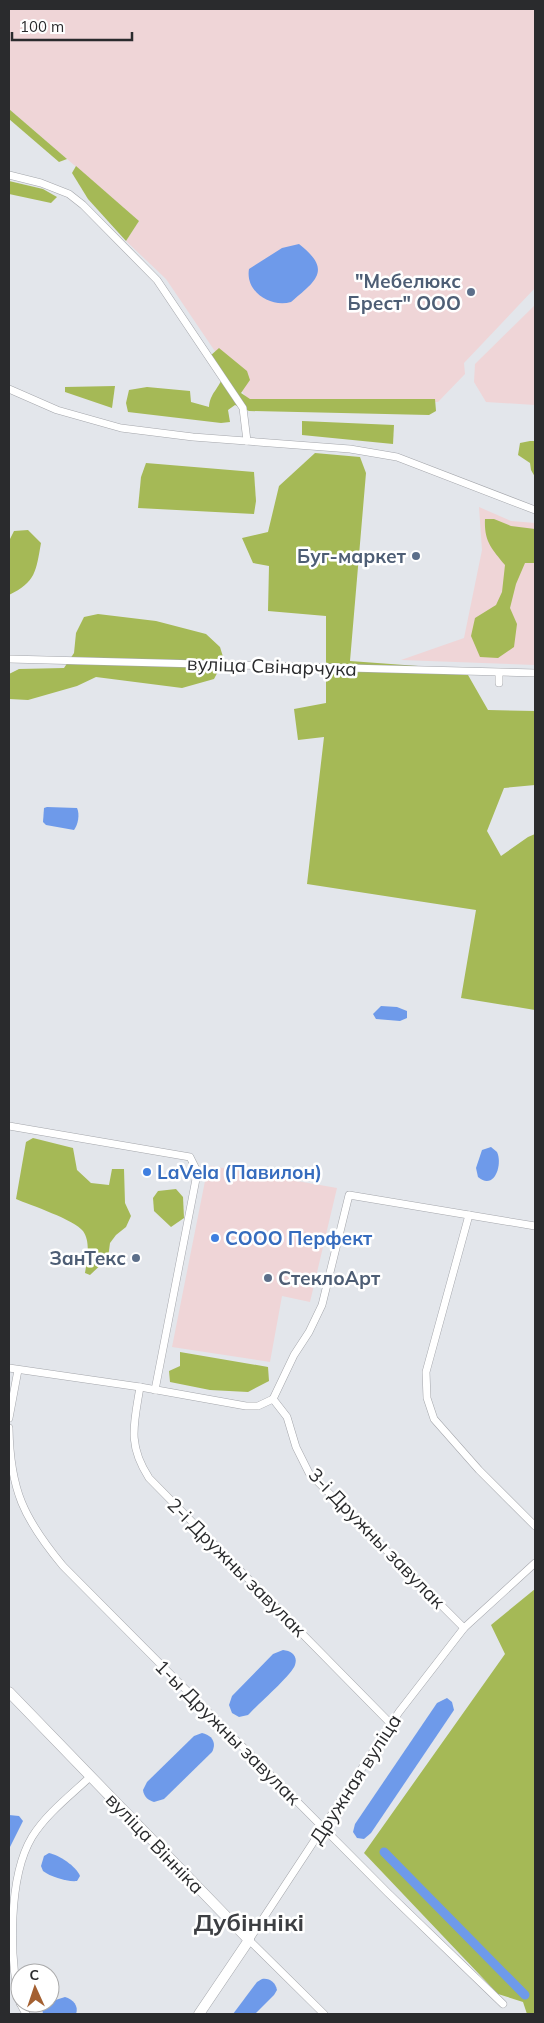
<svg xmlns="http://www.w3.org/2000/svg" width="544" height="2023" font-family="Mulish,sans-serif">
<rect width="100%" height="100%" fill="#e3e6eb"/>
<g fill="#efd5d7">
<polygon points="9,9 535,9 535,288 464,363 465,374 438,402 248,400 166,279 126,241 139,221 9,109"/>
<polygon points="535,305 535,405 486,402 474,382 475,364"/>
<polygon points="479,507 511,521 535,523 535,665 401,660 464,638 482,550"/>
<polygon points="211,1166 337,1188 310,1302 282,1296 270,1362 172,1347 206,1176"/>
</g>
<g fill="#a5b956">
<polygon points="9,109 67,159 59,162 9,119"/>
<polygon points="76,166 139,221 126,241 88,199 72,173"/>
<polygon points="9,181 43,189 57,197 51,203 9,194"/>
<path d="M219,348L247,371L250,380L241,393L250,399H435L436,411L429,415L249,411L235,405L228,410L230,422L221,423L128,412L126,403L129,390L147,387L190,391L191,402L209,407C210,393 219,389 224,374L210,356Z"/>
<polygon points="115,386 112,408 65,392 65,387"/>
<polygon points="302,421 394,425 393,444 302,435"/>
<polygon points="530,441 535,441 535,477 531,470 530,463 518,455 520,443"/>
<polygon points="315,453 360,457 366,473 350,661 418,666 468,675 488,710 535,711 535,785 504,788 487,831 501,856 528,837 535,834 535,1010 461,998 476,910 307,884 324,737 298,740 294,709 326,703 326,616 268,611 269,566 253,563 242,538 268,532 279,486"/>
<polygon points="146,463 254,472 256,501 254,514 138,508 141,477"/>
<path d="M485,519H494L511,526L535,529V563H525L516,584L510,608L517,624L514,647L498,658L480,657L471,636L475,618L496,605L502,592L505,565C491,548 484,541 485,519Z"/>
<path d="M28,530L41,543C36,571 36,582 9,595V541L14,531Z"/>
<polygon points="98,614 156,621 206,634 220,647 224,660 214,679 182,688 96,677 77,686 28,700 9,699 9,674 19,669 64,668 74,653 76,633 84,617"/>
<path d="M33,1138L73,1148L77,1170L91,1183L109,1185L112,1169H124L125,1203L131,1216L126,1227L116,1235L110,1243L108,1258L90,1275L85,1273C87,1260 91,1242 83,1231C75,1220 30,1205 16,1199L26,1142Z"/>
<polygon points="176,1189 183,1197 184,1218 171,1227 154,1211 153,1198 158,1191"/>
<polygon points="180,1352 268,1367 269,1381 248,1392 210,1390 170,1382 169,1371 180,1366"/>
<polygon points="535,1589 535,2014 527,2014 523,2002 498,1994 364,1853 505,1654 491,1625"/>
</g>
<g fill="#6e9aea">
<path d="M299,244C332,270 317,280 291,302C271,308 245,292 249,269L282,248Z"/>
<path d="M47,807L77,808C80,814 78,825 74,830L46,825L43,822L44,808Z"/>
<polygon points="381,1006 397,1007 407,1011 407,1018 400,1021 376,1019 373,1014"/>
<path d="M491,1147L497,1152C503,1165 494,1191 478,1177L476,1168L482,1150Z"/>
<path d="M283,1650C292,1651 298,1656 295,1665C291,1676 257,1705 248,1715L239,1717L232,1713L229,1705L232,1696L273,1654Z"/>
<polygon points="447,1698 452,1702 454,1710 452,1713 371,1833 364,1839 357,1838 353,1832 355,1824 437,1703"/>
<path d="M202,1733C212,1735 217,1743 212,1752L164,1799L154,1802C148,1800 144,1797 143,1790L147,1782L194,1736Z"/>
<polygon points="9,1815 19,1816 23,1821 9,1849"/>
<path d="M49,1853C59,1855 76,1866 80,1876L77,1881C67,1882 51,1877 43,1871L41,1866L44,1856Z"/>
<path d="M262,1979C270,1978 275,1982 277,1990L274,1995L255,2014H233L257,1982Z"/>
<path d="M65,1997C73,1999 79,2006 76,2014H43L42,2008L46,2003Z"/>
</g>
<g fill="none" stroke-linecap="round" stroke-linejoin="round">
<polyline stroke="#6e9aea" stroke-width="9" points="384,1852 525,1995"/>
<defs>
<g id="street">
<polyline points="9,175 41,183 69,194 83,205 157,280 243,408 247,441"/>
<polyline points="9,389 57,410 121,428 193,437 350,449 397,457 535,510"/>
<polyline points="9,659 535,673"/>
<polyline points="499,683 499,673"/>
<polyline points="9,1126 190,1157 196,1169 196,1179 155,1390"/>
<polyline points="469,1215 426,1372 427,1398 434,1419 479,1470 535,1526"/>
<polyline points="9,1368 140,1387 246,1406 258,1406 273,1399"/>
<path d="M140,1387C134,1424 127,1444 149,1478L391,1724"/>
<polyline points="9,1418 18,1370"/>
<path d="M9,1428C10,1490 24,1519 63,1566L388,1893L503,2004"/>
<polyline points="464,1628 309,1473 296,1447 287,1417 273,1399 294,1355 309,1332 322,1305 349,1195 535,1226"/>
<path d="M20,2003C9,1958 8,1877 32,1837C47,1813 71,1795 91,1776"/>
<polyline points="20,2003 26,2014"/>
<polyline points="324,2014 249,1940 399,1712 464,1628 535,1563"/>
</g>
<polyline id="secondary" points="9,1692 249,1940 199,2014"/>
</defs>
<use href="#street" stroke="#a4a6ab" stroke-width="8"/>
<use href="#secondary" stroke="#a4a6ab" stroke-width="11"/>
<use href="#street" stroke="#fff" stroke-width="7"/>
<use href="#secondary" stroke="#fff" stroke-width="10"/>
</g>
<g fill="#5c6f8a" stroke="#fff" stroke-width="2">
<circle cx="471" cy="292" r="5"/>
<circle cx="416" cy="556" r="5"/>
<circle cx="136" cy="1258" r="5"/>
<circle cx="268" cy="1278" r="5"/>
</g>
<g fill="#3f7fe0" stroke="#fff" stroke-width="2">
<circle cx="147" cy="1172" r="5"/>
<circle cx="215" cy="1238" r="5"/>
</g>
<g text-anchor="middle" stroke-width="5" stroke-linejoin="round" paint-order="stroke">
<g font-size="19" font-weight="bold" fill="#4e5e75" stroke="#fff" text-anchor="end">
<text x="461" y="288">"Мебелюкс<tspan x="461" dy="22">Брест" ООО</tspan></text>
<text x="406" y="563">Буг-маркет</text>
<text x="126" y="1265">ЗанТекс</text>
<text x="278" y="1285" text-anchor="start">СтеклоАрт</text>
</g>
<g font-size="19" fill="#2a2b2d" stroke="#fff">
<text transform="translate(272 666) rotate(2)" y="7">вуліца Свінарчука</text>
<text transform="translate(377 1538) rotate(46)" y="7">3-і Дружны завулак</text>
<text transform="translate(237 1567) rotate(45)" y="7">2-і Дружны завулак</text>
<text transform="translate(228 1732) rotate(45)" y="7">1-ы Дружны завулак</text>
<text transform="translate(355 1779) rotate(-57)" y="7">Дружная вуліца</text>
<text transform="translate(155 1843) rotate(46)" y="7">вуліца Вінніка</text>
</g>
<g font-size="19" font-weight="bold" fill="#366cbe" stroke="#fff" text-anchor="start">
<text x="157" y="1179">LaVela (Павилон)</text>
<text x="225" y="1245">СООО Перфект</text>
</g>
<g font-size="24" font-weight="bold" fill="#3d3f43" stroke="#fff">
<text x="249" y="1931">Дубіннікі</text>
</g>
</g>
<rect width="544" height="2023" fill="none" stroke="#2a2b2d" stroke-width="20"/>
<g transform="translate(35 1988) rotate(357)"><circle r="24" fill="#ffffff" stroke="#aaaaab"/>
<path d="M0-4L9 19L0 12L-9 19Z" fill="#a46031"/>
<text y="-8" font-size="14" font-weight="bold" text-anchor="middle" fill="#2a2b2d">С</text>
</g>
<path d="M12 32v8h120v-8" fill="none" stroke="#2a2b2d" stroke-width="2.5"/>
<text x="20" y="32" font-size="15" fill="#2a2b2d" stroke="#ffffff" stroke-width="4" paint-order="stroke">100 m</text>
</svg>
